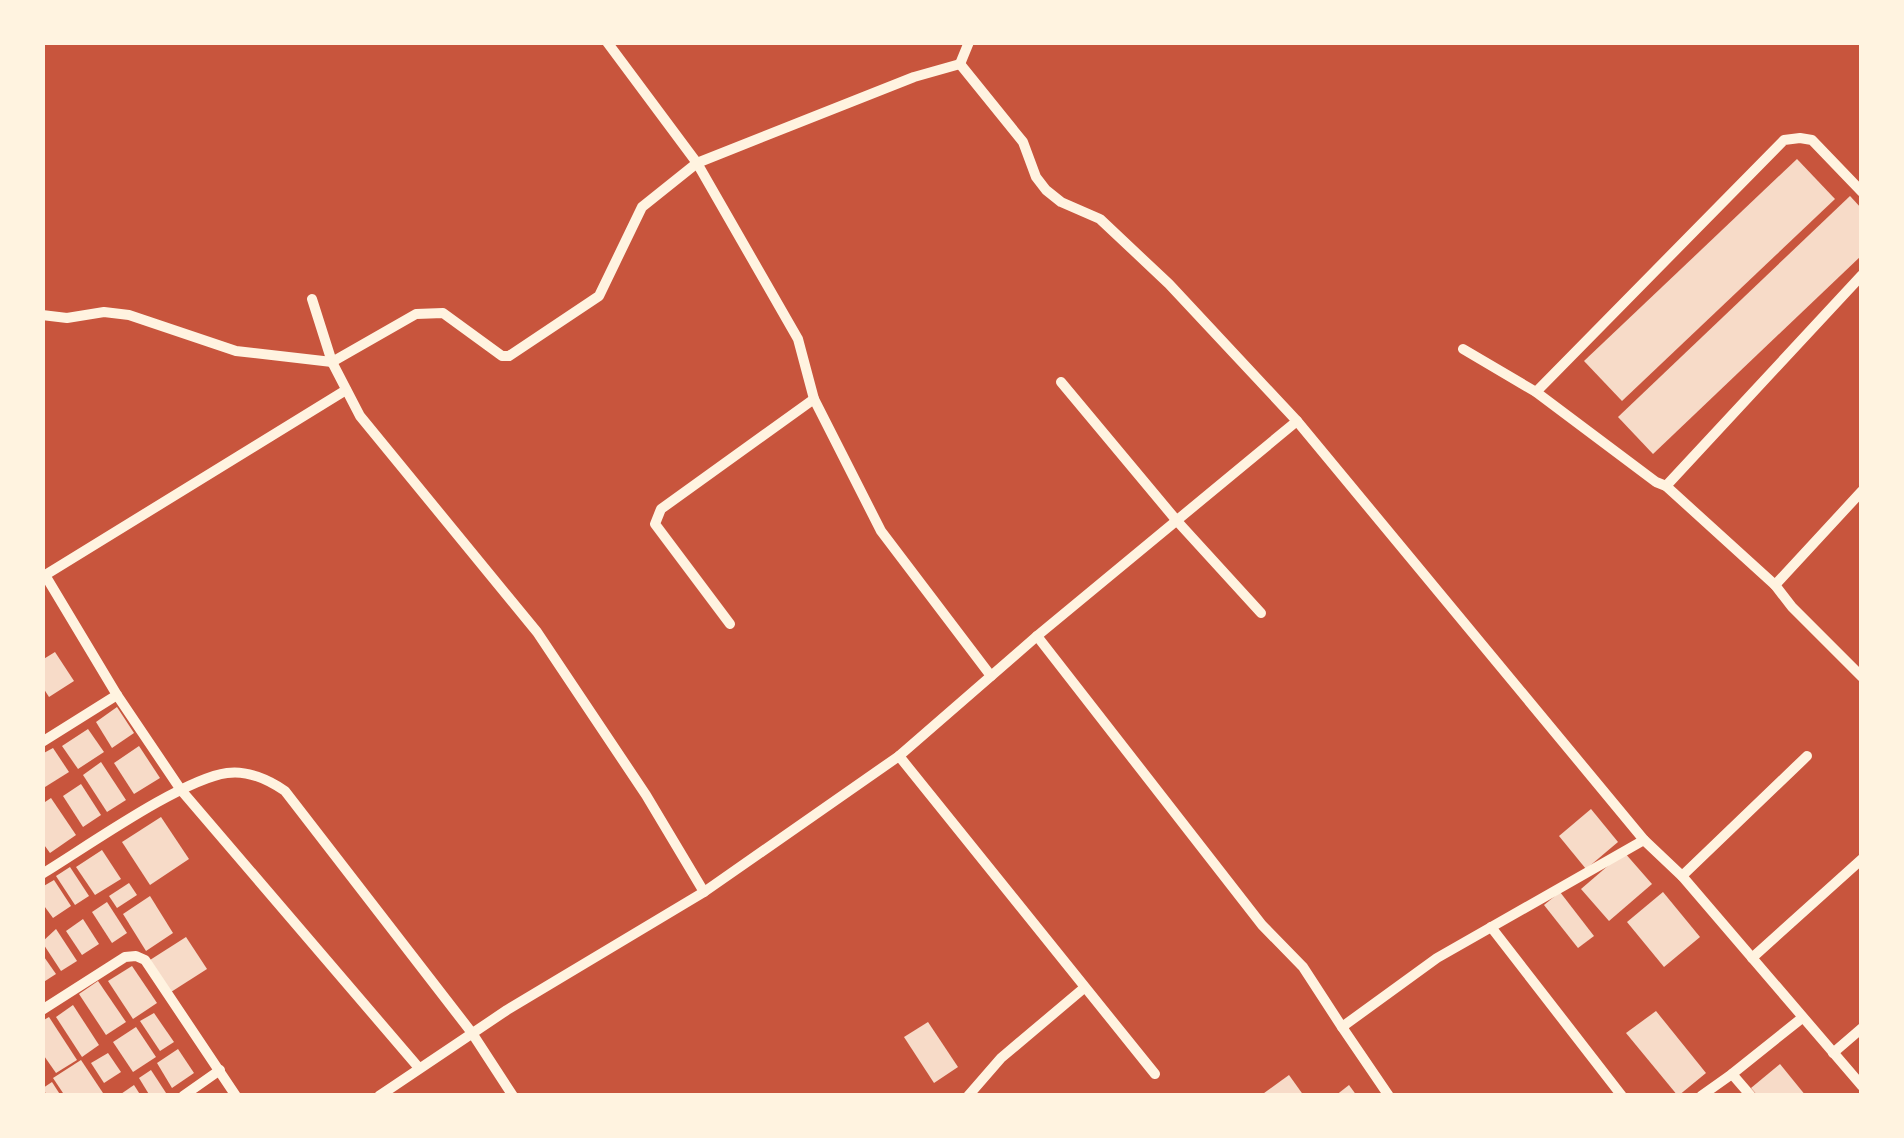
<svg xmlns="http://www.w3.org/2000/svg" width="1904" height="1138" font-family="'IBM Plex Serif',serif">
<rect width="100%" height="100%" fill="#c8553d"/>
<g fill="#f7dbc8">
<polygon points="1797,159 1835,199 1622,401 1584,361"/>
<polygon points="1850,196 1862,209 1862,255 1653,454 1618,417"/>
<polygon points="55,652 74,681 49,697 42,686 42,660"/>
<polygon points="117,707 134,733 112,748 96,722"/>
<polygon points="88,729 104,752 78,769 62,746"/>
<polygon points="139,746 160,778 134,794 114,763"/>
<polygon points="53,748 69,772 45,787 42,754"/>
<polygon points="101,762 126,800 107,812 83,775"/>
<polygon points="81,784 101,815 83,827 63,796"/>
<polygon points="51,798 76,835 50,853 42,842 42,804"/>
<polygon points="1591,809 1618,842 1586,869 1559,836"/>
<polygon points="161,817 189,859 150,885 122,842"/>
<polygon points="102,850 121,879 95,895 76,867"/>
<polygon points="1624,852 1652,884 1609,921 1581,889"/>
<polygon points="70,867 89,896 75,905 56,876"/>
<polygon points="54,880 71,906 53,918 42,903 42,887"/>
<polygon points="129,883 137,895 117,908 109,896"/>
<polygon points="1560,892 1594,936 1578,948 1544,905"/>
<polygon points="1663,892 1700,937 1664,967 1627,922"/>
<polygon points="150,896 173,933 146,951 123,914"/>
<polygon points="107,902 127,933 112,943 92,912"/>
<polygon points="83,919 99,944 82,955 66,931"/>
<polygon points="56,929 77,961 61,971 42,942"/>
<polygon points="186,937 207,969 171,992 150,960"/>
<polygon points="42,954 56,974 42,983"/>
<polygon points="132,966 157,1003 133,1019 108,981"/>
<polygon points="98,981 126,1022 106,1035 79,994"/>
<polygon points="73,1005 99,1045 82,1057 56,1017"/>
<polygon points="1656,1011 1706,1073 1678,1096 1626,1033"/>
<polygon points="154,1013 174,1042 160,1051 140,1021"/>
<polygon points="49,1017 77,1060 56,1073 42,1053 42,1021"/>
<polygon points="928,1022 958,1067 934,1083 904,1037"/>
<polygon points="136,1027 156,1057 133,1072 113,1042"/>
<polygon points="178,1049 194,1073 172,1088 157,1063"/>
<polygon points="108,1053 121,1072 104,1083 91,1063"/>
<polygon points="81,1060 105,1096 65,1096 53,1078"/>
<polygon points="1780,1064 1806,1096 1758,1096 1751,1088"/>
<polygon points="151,1070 168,1096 150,1096 139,1078"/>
<polygon points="1289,1075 1304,1096 1260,1096"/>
<polygon points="52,1082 61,1096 47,1096 43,1088"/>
<polygon points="134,1085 141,1096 118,1096"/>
<polygon points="1349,1085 1357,1096 1335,1096"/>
</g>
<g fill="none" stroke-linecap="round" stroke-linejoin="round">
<g stroke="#fff3e0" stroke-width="10">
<polyline points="607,42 697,163 798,339 814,399 881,531 991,676"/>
<polyline points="960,64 1023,142 1036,177 1046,190 1061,202 1100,219 1169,284 1297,421 1644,840 1682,876 1862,1086"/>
<polyline points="960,64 969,42"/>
<polyline points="312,299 332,362 360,416 537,632 646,795 704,892"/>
<polyline points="42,315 67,318 104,312 129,315 236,351 332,362 416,314 443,313 502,356 509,356 599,296 642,207 697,163 914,77 960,64"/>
<polyline points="1463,349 1536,392 1656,482 1666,486 1775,585 1792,607 1862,677"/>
<polyline points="1061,382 1177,521 1261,613"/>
<polyline points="1536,392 1784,140 1800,138 1812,140 1862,192"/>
<polyline points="1666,486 1862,275"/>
<polyline points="45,575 117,695 181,790 419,1068"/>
<polyline points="42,577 346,390"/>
<polyline points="1775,585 1862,491"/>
<polyline points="730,624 655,524 661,509 814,399"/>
<polyline points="1037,636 1262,925 1303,967 1342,1027"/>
<polyline points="42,742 117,695"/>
<polyline points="899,756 1155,1074"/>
<path d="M42,874C85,848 182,779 227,773C247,770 269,780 285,791L472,1033L513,1096"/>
<polyline points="1682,876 1807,756"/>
<polyline points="1491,927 1622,1096"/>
<polyline points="1752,958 1862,859"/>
<polyline points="42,1010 125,957 136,956 145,960 236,1096"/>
<polyline points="1833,1053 1862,1028"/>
<polyline points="183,1096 220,1070"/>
<polyline points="379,1096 507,1010 704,892 899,756 1037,636 1297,421"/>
<polyline points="968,1096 1001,1058 1084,988"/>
<polyline points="1389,1096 1342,1027 1437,958 1644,840"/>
<polyline points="1701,1096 1732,1074"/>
<polyline points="1751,1096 1732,1074 1802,1018"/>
</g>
</g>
<rect width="1904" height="1138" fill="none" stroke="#fff3e0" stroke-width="90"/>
</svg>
